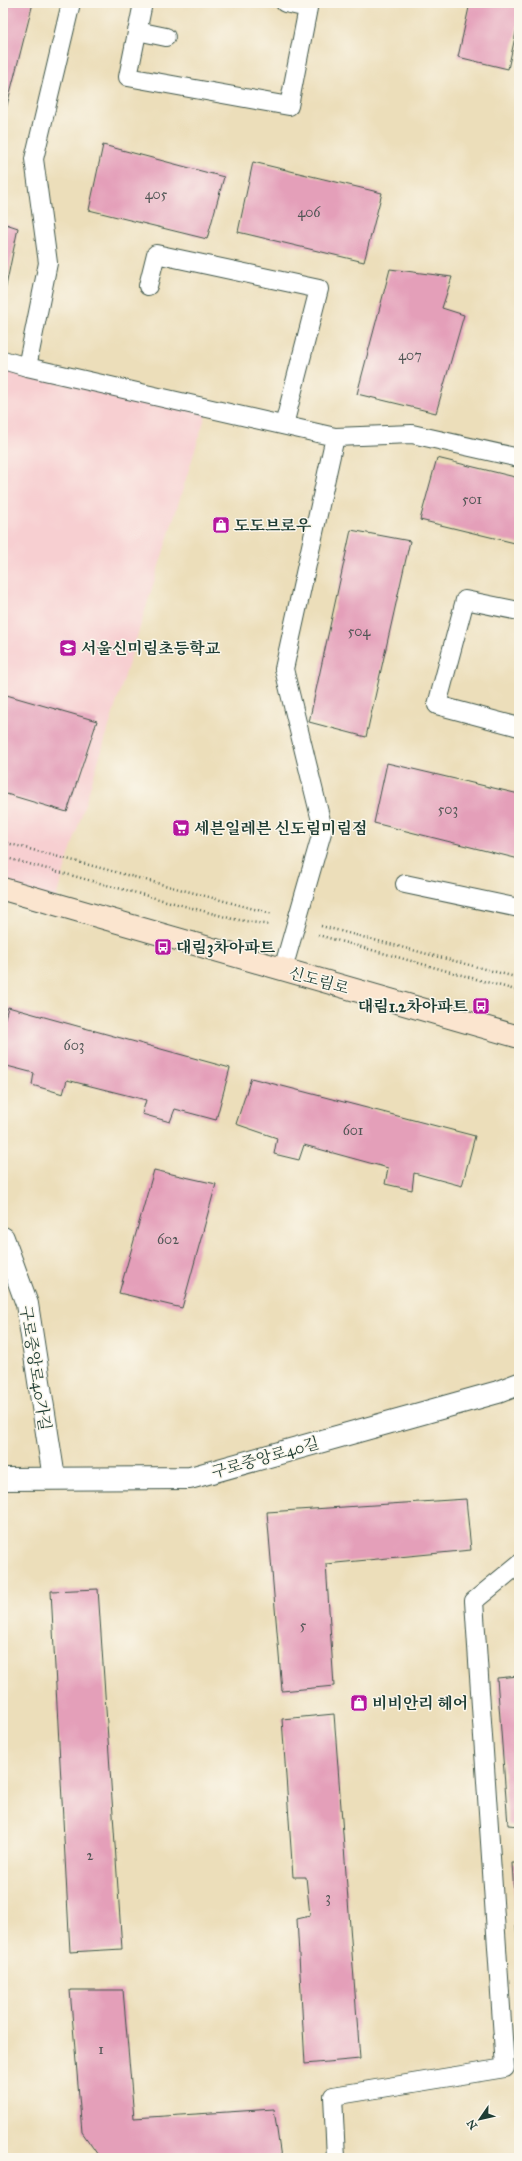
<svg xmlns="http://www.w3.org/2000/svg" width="522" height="2161" font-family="'IM FELL Great Primer','Noto Serif KR',serif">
<rect width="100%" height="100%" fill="#fbf7ec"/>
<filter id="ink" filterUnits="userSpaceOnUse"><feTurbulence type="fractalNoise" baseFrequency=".025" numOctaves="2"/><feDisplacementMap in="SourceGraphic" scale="8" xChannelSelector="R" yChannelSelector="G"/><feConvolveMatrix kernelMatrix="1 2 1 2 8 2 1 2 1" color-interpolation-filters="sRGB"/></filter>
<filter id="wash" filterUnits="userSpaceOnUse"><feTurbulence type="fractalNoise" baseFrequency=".012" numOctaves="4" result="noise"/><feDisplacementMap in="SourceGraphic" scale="16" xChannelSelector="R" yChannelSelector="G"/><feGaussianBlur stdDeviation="0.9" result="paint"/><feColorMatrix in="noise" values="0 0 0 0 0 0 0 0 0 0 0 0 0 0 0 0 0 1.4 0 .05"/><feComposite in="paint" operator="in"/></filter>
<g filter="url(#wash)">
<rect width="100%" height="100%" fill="#ecdeba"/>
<polygon fill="#f7cfd1" points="3,360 208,408 54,904 3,889"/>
<g id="blocks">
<g fill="#e49fb9">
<polygon points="3,3 33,3 6,109 3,108"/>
<polygon points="470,3 519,3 519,19 508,69 458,57"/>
<polygon points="103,145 224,177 207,239 89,210"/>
<polygon points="253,162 382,193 364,262 238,232"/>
<polygon points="3,223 18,228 5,291 3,290"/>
<polygon points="390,269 452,277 442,308 464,315 436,413 357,394"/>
<polygon points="437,458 519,478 519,544 420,520"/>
<polygon points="351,530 410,541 366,737 309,722"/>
<polygon points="3,694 97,721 67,812 3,793"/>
<polygon points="387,763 519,794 519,859 374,823"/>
<polygon points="8,1007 230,1068 216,1120 175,1109 170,1122 142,1114 146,1100 67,1080 63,1094 32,1085 34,1073 3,1065 3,1025"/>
<polygon points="251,1078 475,1136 462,1186 414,1173 412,1190 385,1184 388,1168 304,1145 299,1160 274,1154 277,1138 236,1124"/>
<polygon points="154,1170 216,1184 182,1308 119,1293"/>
<polygon points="466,1499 471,1550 326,1564 334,1686 282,1691 267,1512"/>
<polygon points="98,1589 122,1949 70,1952 51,1591"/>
<polygon points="519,1676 519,1826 508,1825 497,1678"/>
<polygon points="334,1714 360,2059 305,2064 297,1919 310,1916 306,1877 293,1877 282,1719"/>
<polygon points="512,1863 519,1863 519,1957 518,1957"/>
<polygon points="70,1990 123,1990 134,2118 274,2109 281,2158 100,2158 82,2132"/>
</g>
</g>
</g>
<g filter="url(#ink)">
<use href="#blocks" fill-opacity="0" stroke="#3e5548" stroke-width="1"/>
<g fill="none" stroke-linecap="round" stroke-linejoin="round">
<defs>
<g id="lane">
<polyline points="143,3 128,77 289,106 308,8 285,3"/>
<polyline points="137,31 166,37"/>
<polyline points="148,286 156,254 319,289 284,425"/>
<polyline points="3,360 27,367 48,263 34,159 71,3"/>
<polyline points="27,367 335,437 284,669 323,829 283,969"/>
<polyline points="335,437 412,434 519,458"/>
<polyline points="519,611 465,600 437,705 519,727"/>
<polyline points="405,884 519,908"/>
<polyline points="336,2158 333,2096 505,2068 474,1601 519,1564"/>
</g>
<g id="street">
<polyline points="3,1238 27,1304 54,1478"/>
<polyline points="3,1479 190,1478 498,1392 519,1384"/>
</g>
<polyline id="secondary" points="3,889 519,1037"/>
</defs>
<use href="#lane" stroke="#3e5548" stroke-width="20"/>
<use href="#street" stroke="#3e5548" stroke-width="24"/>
<use href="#secondary" stroke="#3e5548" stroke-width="24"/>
<g stroke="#3e5548" stroke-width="2.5" stroke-dasharray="1 3" stroke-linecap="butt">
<polyline points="3,842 273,914"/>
<polyline points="3,857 233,919 270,925"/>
<polyline points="321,926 519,978"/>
<polyline points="318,935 519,991"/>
</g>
<use href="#lane" stroke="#fff" stroke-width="18"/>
<use href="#street" stroke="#fff" stroke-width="22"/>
<use href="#secondary" stroke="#fbe5cf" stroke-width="22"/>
</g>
</g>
<defs>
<symbol id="shop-square" viewBox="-11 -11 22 22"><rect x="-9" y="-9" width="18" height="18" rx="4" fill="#b5179e" stroke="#fbf7ec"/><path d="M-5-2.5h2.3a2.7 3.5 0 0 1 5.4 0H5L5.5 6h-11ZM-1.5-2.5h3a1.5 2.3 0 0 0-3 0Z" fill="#fff"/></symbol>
<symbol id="school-square" viewBox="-11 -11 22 22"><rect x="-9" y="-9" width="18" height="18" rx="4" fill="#b5179e" stroke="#fbf7ec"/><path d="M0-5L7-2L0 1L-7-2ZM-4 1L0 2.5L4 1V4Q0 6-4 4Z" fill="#fff"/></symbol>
<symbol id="supermarket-square" viewBox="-11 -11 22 22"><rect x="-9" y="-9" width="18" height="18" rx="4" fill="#b5179e" stroke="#fbf7ec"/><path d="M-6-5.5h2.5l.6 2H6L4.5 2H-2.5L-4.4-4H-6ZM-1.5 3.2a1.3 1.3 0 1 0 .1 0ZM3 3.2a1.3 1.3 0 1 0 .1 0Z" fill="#fff"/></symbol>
<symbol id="bus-square" viewBox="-11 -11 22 22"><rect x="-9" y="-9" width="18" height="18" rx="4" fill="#b5179e" stroke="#fbf7ec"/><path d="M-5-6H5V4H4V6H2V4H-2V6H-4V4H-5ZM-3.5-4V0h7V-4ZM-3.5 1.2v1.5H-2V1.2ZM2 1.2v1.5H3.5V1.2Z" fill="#fff"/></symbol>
</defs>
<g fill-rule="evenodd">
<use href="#shop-square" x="211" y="515" width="20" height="20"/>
<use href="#school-square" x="58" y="638" width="20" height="20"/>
<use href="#supermarket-square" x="171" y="818" width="20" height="20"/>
<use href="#bus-square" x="153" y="937" width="20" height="20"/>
<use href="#bus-square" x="471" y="996" width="20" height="20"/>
<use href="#shop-square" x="349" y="1693" width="20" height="20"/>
</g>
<g text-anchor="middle" stroke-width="3" stroke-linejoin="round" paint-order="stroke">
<g font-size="14" fill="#505655">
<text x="156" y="199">405</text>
<text x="309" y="217">406</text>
<text x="410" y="360">407</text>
<text x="472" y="504">501</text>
<text x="359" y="636">504</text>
<text x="448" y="814">503</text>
<text x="74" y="1050">603</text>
<text x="353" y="1135">601</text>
<text x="168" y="1244">602</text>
<text x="303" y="1630">5</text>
<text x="90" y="1860">2</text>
<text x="328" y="1902">3</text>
<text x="101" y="2054">1</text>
</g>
<g font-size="16" font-weight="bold" fill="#1f3d34" stroke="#fbf7ec" text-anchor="start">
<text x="234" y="531">도도브로우</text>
<text x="81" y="654">서울신미림초등학교</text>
<text x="194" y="834">세븐일레븐 신도림미림점</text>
<text x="176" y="953">대림3차아파트</text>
<text x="468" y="1012" text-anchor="end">대림1.2차아파트</text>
<text x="372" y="1709">비비안리 헤어</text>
</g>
<g font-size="16" fill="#1f3d34" stroke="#fbf7ec">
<text transform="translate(319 980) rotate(16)" y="6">신도림로</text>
<text transform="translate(36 1368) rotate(81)" y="6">구로중앙로40가길</text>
<text transform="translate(265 1457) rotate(-16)" y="6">구로중앙로40길</text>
</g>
</g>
<rect width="522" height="2161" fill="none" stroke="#fbf7ec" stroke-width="16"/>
<g transform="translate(480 2119) rotate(236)" stroke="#fbf7ec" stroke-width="3" paint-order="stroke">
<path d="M0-3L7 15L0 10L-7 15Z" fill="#1f3d34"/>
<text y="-6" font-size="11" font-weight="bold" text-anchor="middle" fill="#1f3d34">N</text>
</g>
</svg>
